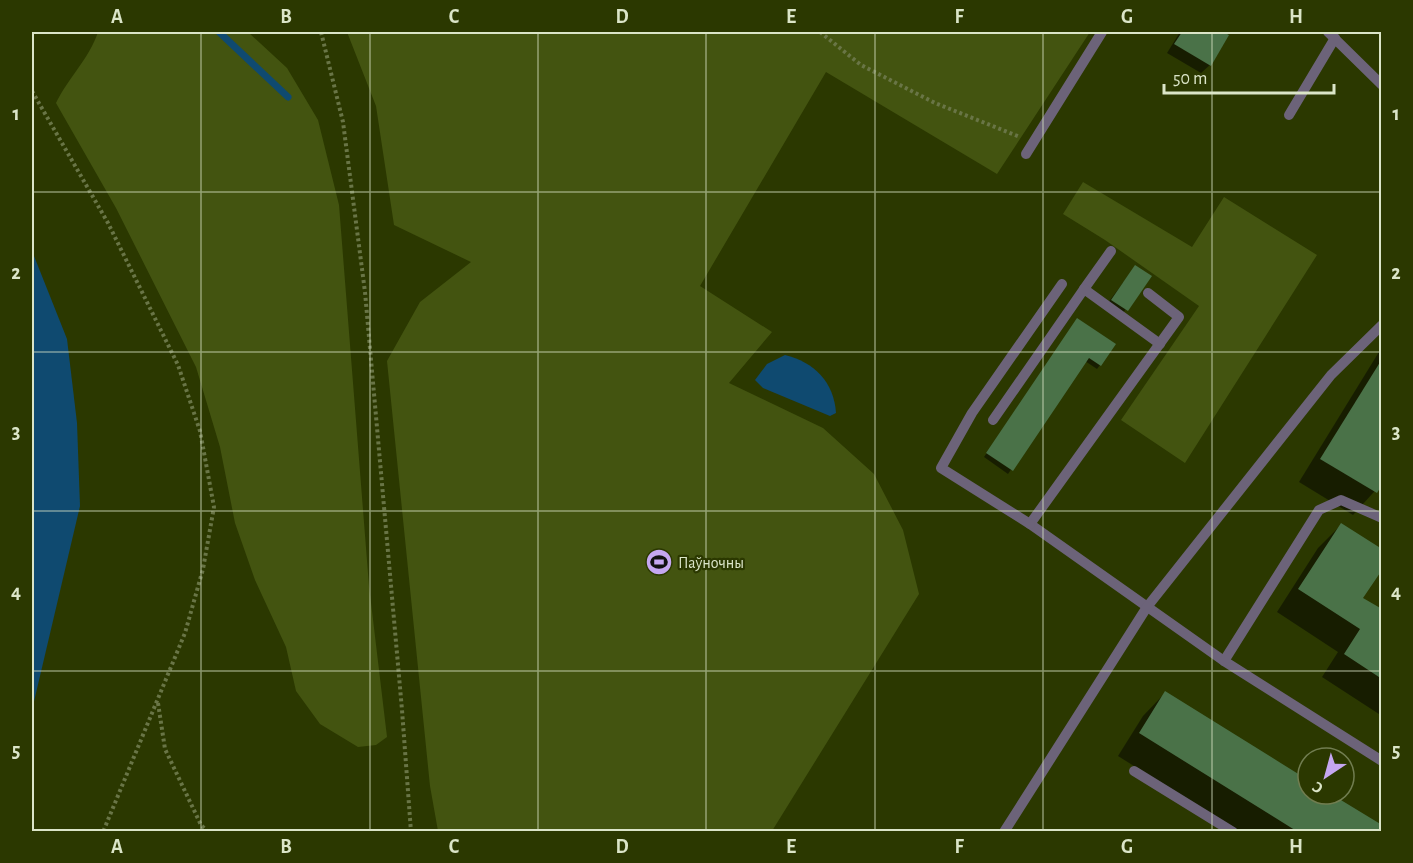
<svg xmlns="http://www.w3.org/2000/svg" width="1413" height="863" font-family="'Alegreya Sans',sans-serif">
<rect width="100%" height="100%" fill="#2b3800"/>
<g fill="#435410">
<path d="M98,32H248L287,68L318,120L339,205L369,586L387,737L376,745L358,747L320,724L296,691L286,647L255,580L235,523L220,447L196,367L116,208L56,103C68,78 89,59 98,32Z"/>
<polygon points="347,32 1090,32 997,174 826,72 700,286 772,332 729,383 823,428 874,474 903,530 919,594 772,831 438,831 430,786 387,361 420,302 471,262 394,225 376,106"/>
<polygon points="1083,182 1192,247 1224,197 1317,255 1185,463 1121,420 1199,306 1105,240 1063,214"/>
</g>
<g fill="#0f4a70">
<polygon points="32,251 67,339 77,423 80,506 32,710"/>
<path d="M785,355C814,362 834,382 836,413L830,416L763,388L755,380L767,364Z"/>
</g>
<g fill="#0007">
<polygon points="1180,32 1220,32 1227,36 1210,65 1201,73 1167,53"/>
<polygon points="1135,267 1150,277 1119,318 1104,308"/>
<polygon points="1074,324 1100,365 1097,369 1085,361 1008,474 984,457"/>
<polygon points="1382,347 1382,483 1353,515 1299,482"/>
<polygon points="1341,525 1361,598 1382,611 1382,716 1322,677 1338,652 1277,612 1318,548"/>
<polygon points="1165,693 1308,782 1308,794 1328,794 1382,832 1239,832 1118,756 1143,716"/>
</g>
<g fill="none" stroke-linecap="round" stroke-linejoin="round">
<polyline stroke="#0f4a70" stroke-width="7" points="219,32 288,97"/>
</g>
<g fill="#4a7248">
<polygon points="1182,32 1223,32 1229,35 1211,66 1174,44"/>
<polygon points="1135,265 1152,276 1128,311 1111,300"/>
<polygon points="1077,318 1116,344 1101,366 1089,358 1013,471 986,453"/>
<polygon points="1382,359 1382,485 1377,493 1320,459"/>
<polygon points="1341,523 1382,549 1382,570 1363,598 1382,609 1382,679 1344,654 1360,629 1298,589"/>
<polygon points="1165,691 1308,780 1308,794 1331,794 1382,825 1382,832 1298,832 1139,733"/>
</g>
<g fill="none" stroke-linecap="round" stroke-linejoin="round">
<g stroke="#697546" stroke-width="4" stroke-dasharray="3 3" stroke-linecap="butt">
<polyline points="321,32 343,122 365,292 402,710 411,832"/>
<polyline points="820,32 861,65 935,103 1020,137"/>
<polyline points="32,91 108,223 178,365 200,431 214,507 203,569 185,633 103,832"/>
<polyline points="158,703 165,749 201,825 208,832"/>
</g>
<g stroke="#6c6379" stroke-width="10">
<polyline points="1328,32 1382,85"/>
<polyline points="1289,115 1335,38"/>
<polyline points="1026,154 1102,32"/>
<polyline points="1084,289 1111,251"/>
<polyline points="1148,293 1179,317 1030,524 1224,661 1382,761"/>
<polyline points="993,420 1084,289 1160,344"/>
<polyline points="1030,524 941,468 972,413 1062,284"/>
<polyline points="1224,661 1319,510 1341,500 1382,518"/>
<polyline points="1134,771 1233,832"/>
<polyline points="1004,832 1147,607 1331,375 1382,325"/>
</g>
</g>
<path fill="none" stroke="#dbe5c8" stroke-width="1.5" stroke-opacity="0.55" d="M201,32V832M370,32V832M538,32V832M706,32V832M875,32V832M1043,32V832M1212,32V832M32,192H1382M32,352H1382M32,511H1382M32,671H1382"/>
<defs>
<symbol id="stadium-disc" viewBox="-11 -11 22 22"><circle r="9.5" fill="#c5a7f1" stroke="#2b3800"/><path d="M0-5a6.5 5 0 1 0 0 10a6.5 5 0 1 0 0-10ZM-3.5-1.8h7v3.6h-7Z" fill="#111"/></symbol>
</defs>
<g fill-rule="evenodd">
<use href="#stadium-disc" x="644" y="547" width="30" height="30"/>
</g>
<g text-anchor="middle" stroke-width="4.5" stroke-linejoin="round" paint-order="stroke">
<g font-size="16" fill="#dbe5c8" stroke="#2b3800" text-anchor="start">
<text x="678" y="568">Паўночны</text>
</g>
</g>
<rect width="1413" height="863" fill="none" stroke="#2b3800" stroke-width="66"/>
<g transform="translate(1326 776) rotate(216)"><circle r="28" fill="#2b3800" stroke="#717d50" stroke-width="1.5"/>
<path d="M0-4.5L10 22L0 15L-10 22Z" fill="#c5a7f1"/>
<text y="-9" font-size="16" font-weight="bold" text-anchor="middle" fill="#dbe5c8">С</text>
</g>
<path d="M1164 84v9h170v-9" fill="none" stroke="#dbe5c8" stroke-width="3"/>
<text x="1173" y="84" font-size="18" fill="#dbe5c8" stroke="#2b3800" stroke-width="4.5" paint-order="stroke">50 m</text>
<rect x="33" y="33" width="1347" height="797" fill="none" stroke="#dbe5c8" stroke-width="2"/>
<g font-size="20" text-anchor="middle" font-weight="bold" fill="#dbe5c8">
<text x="117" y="23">A</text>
<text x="286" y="23">B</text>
<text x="454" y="23">C</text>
<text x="622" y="23">D</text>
<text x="791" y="23">E</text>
<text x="959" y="23">F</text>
<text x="1127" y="23">G</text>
<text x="1296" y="23">H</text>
<text x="16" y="120">1</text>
<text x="1396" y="120">1</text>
<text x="16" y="279">2</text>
<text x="1396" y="279">2</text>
<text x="16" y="438">3</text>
<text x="1396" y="438">3</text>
<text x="16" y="598">4</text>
<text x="1396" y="598">4</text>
<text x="16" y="757">5</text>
<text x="1396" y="757">5</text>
<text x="117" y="853">A</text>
<text x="286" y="853">B</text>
<text x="454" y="853">C</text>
<text x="622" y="853">D</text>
<text x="791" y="853">E</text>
<text x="959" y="853">F</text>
<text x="1127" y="853">G</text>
<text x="1296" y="853">H</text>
</g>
</svg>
